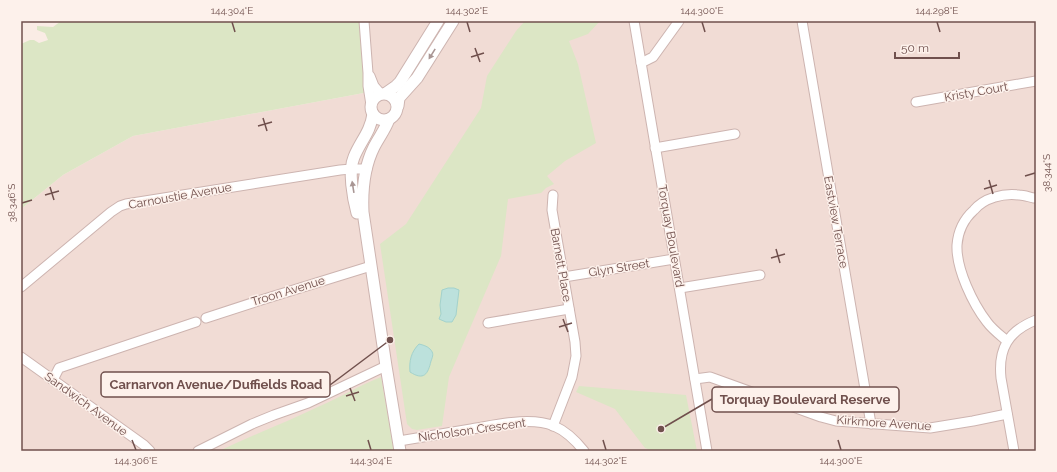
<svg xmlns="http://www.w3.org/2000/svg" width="1057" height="472" font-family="Raleway,sans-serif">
<rect width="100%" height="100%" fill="#faece5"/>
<polygon fill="#f1dcd5" points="364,21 1036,21 1036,451 21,451 21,209 63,175 133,136 369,92"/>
<g fill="#dce6c5">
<polygon points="61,21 364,21 369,92 133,136 63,175 21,209 21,44 30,40 34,40 39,43 48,40 45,33 37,30 37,26 53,27"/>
<polygon points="525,21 600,21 588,34 569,41 578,64 596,143 565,161 547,176 554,184 546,188 541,193 508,199 501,256 449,377 442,426 417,430 412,429 407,424 380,244 406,224 481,108 487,76 516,31"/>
<path d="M381,377L394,451H219C252,435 287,422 320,406C341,397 360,385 381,377Z"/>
<polygon points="579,386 686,395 697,451 653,451 645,448 615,409 576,392"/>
</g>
<g fill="#bce1dc" stroke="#a3d2cc">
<polygon points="448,288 454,288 459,290 456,315 452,322 446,322 439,319 441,314 440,305 442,290"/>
<path d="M419,344C423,345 427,346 430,349C434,353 433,356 431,361C428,374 424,381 410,372C409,361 411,352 419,344Z"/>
</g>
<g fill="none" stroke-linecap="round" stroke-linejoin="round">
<defs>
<g id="minor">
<polyline points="364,21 368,73 368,86 371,105"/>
<polyline points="634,21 707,451"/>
<polyline points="802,21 871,424"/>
<polyline points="641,63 653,57 679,21"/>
<polyline points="370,76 374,86 381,94"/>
<polyline points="916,102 1036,81"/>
<polyline points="655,148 735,134"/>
<polyline points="553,195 552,210 575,342 576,356 572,377 553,426"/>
<polyline points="564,277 674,259"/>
<polyline points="21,287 111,212 120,206 126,204 340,170 351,169 367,169"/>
<polyline points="680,288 760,275"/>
<polyline points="206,318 258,301 371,266"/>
<polyline points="488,323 569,309"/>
<path d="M1007,341C1000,335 992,329 987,322C973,304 956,269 957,245C958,232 964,219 974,210C984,198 1003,193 1019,195C1024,195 1029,197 1034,198"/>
<polyline points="21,357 144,445 150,451"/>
<polyline points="695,379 710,377 821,417 836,421 930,428 973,421 1007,414"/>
<polyline points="53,380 59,368 196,322"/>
<path d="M399,441C423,437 447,433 471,429C496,425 530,416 554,426C566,431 576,441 584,451"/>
<polyline points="198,451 252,424 274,415 308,403 386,366"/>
<path d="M1014,451L1001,378C998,349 1008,331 1036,320"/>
</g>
<g id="tertiary">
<polyline points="386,93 396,86 400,82 438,21"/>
<circle cx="384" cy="107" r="13"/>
<polyline points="398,106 399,98 417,78 453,21"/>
<path d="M389,119C385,130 379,137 374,147C364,167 362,190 363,212L386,366L400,451"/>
<path d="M357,213C353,198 348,171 354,157C361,140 370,133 373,114"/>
</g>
</defs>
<use href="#minor" stroke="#cdb4b0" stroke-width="11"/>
<use href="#tertiary" stroke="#cdb4b0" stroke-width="13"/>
<use href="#minor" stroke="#fff" stroke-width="9"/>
<use href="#tertiary" stroke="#fff" stroke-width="11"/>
</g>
<defs><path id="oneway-solid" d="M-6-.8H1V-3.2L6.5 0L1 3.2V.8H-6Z"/></defs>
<g fill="#a99694">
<use href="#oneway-solid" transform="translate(432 54) rotate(122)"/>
<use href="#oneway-solid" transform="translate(353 187) rotate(-99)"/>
</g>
<path fill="none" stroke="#70504d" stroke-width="1.5" d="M232,22L235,32M467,22L470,32M702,22L705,32M937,22L940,32M475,48L480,62M471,57L484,53M263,118L267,131M258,126L272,122M1025,176L1035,173M989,180L993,194M50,187L54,200M984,189L997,185M45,195L59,191M22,203L32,200M776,249L780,263M771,258L785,254M563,319L568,332M559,327L572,323M350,388L355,401M346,396L359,392M132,440L136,450M368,440L371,450M603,440L606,450M838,440L841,450"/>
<g text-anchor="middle" stroke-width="3" stroke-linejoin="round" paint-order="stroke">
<g font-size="12" fill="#70504d" stroke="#fdf1eb">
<text transform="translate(976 92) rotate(-10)" y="4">Kristy Court</text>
<text transform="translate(180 196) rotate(-10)" y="4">Carnoustie Avenue</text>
<text transform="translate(836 222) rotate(80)" y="4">Eastview Terrace</text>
<text transform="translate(671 236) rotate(80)" y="4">Torquay Boulevard</text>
<text transform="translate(561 265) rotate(80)" y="4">Barnett Place</text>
<text transform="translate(619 268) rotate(-9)" y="4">Glyn Street</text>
<text transform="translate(288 291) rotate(-17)" y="4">Troon Avenue</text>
<text transform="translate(86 404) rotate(36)" y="4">Sandwich Avenue</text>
<text transform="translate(884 423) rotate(4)" y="4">Kirkmore Avenue</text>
<text transform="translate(472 430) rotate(-8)" y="4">Nicholson Crescent</text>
</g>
</g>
<path fill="none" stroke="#70504d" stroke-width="1.5" d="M390 340L330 385M661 429L712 399"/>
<g fill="#70504d" stroke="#fdf1eb" stroke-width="1.5">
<circle cx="390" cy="340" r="4"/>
<circle cx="661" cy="429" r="4"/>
</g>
<g fill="#fdf1eb" stroke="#70504d" stroke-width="1.5">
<rect x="101" y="372" width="229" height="25" rx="4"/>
<rect x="712" y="387" width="187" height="25" rx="4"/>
</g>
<g font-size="13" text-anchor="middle" font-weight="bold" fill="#70504d">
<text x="216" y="389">Carnarvon Avenue/Duffields Road</text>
<text x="805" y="404">Torquay Boulevard Reserve</text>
</g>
<rect width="1057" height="472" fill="none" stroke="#fdf1eb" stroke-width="44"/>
<path d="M895 52v6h64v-6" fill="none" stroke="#70504d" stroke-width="2"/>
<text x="901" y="52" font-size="12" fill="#70504d" stroke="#fdf1eb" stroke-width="3" paint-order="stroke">50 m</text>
<rect x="22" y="22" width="1013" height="428" fill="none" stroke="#70504d" stroke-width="1.5"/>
<g font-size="10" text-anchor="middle" fill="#70504d">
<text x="232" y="14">144.304°E</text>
<text x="467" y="14">144.302°E</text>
<text x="702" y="14">144.300°E</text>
<text x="937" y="14">144.298°E</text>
<text transform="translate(1046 173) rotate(-90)" y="4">38.344°S</text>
<text transform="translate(11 203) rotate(-90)" y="4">38.346°S</text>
<text x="136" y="464">144.306°E</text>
<text x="371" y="464">144.304°E</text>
<text x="606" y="464">144.302°E</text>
<text x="841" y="464">144.300°E</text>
</g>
</svg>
